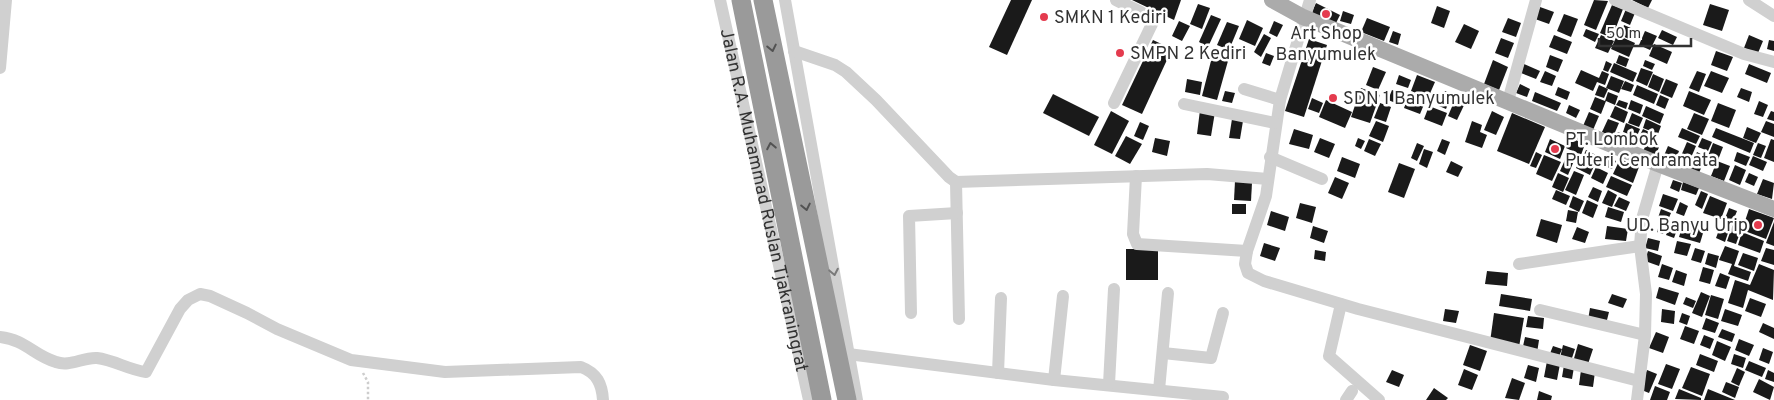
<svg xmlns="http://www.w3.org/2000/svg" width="1774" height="400" font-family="Overpass,sans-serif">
<rect width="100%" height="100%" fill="#fff"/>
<g fill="#1a1a1a">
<polygon points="1011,0 1032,0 1007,55 989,47"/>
<polygon points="1132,0 1181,0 1174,20"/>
<polygon points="1594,0 1608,1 1596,30 1584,25"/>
<polygon points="1632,0 1652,0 1648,8"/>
<polygon points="1316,3 1340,15 1335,25 1311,14"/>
<polygon points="1198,4 1210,8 1202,29 1190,24"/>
<polygon points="1710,4 1729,10 1722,31 1703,25"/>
<polygon points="1612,5 1623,9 1612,38 1600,33"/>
<polygon points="1437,6 1450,11 1444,28 1431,23"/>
<polygon points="1540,7 1554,12 1549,24 1535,19"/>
<polygon points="1626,9 1635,13 1630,25 1621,21"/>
<polygon points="1343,11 1354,15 1351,24 1340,21"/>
<polygon points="1564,14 1578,19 1571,37 1557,31"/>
<polygon points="1211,15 1221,19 1208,47 1199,42"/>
<polygon points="1367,18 1390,27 1384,41 1361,32"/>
<polygon points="1508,18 1521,23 1516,37 1502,32"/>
<polygon points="1247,20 1263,28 1255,46 1239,39"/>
<polygon points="1179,21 1190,26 1182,41 1172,36"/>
<polygon points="1274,21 1283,25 1277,37 1269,33"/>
<polygon points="1227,22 1239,26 1229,50 1217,45"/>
<polygon points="1464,24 1479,31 1471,49 1455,42"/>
<polygon points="1624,25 1633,29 1629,39 1620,35"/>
<polygon points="1586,29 1599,34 1595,42 1583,36"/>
<polygon points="1662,30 1677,37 1673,45 1658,38"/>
<polygon points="1393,31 1401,34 1398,45 1389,42"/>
<polygon points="1645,31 1657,36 1650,50 1639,45"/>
<polygon points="1264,34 1271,38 1261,57 1254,52"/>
<polygon points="1554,35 1572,42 1567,54 1549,47"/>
<polygon points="1601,35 1614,41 1608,53 1595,48"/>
<polygon points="1617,35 1635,43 1629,57 1611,49"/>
<polygon points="1749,35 1763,41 1758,53 1744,48"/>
<polygon points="1501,38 1514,43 1508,58 1495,53"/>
<polygon points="1309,39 1327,45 1304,117 1285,111"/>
<polygon points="1153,40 1172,49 1142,114 1122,105"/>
<polygon points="1769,40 1774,41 1774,51 1767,49"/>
<polygon points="1654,44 1672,52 1667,64 1649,56"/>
<polygon points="1716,51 1733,57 1727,71 1711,65"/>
<polygon points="1266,53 1274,56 1270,66 1262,63"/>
<polygon points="1550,55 1563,60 1558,72 1546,67"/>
<polygon points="1619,55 1629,59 1626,67 1616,63"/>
<polygon points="1212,57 1228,61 1217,100 1202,96"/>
<polygon points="1493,60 1508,67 1499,90 1484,84"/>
<polygon points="1645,60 1655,64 1652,70 1643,66"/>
<polygon points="1606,61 1612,64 1608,72 1603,70"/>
<polygon points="1614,63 1637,73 1633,82 1610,72"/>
<polygon points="1524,64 1540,71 1536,79 1521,73"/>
<polygon points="1749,64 1771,73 1767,83 1745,74"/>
<polygon points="1373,67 1386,72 1378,90 1366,85"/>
<polygon points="1641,68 1653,72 1647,86 1636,81"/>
<polygon points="1581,70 1599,78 1602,71 1609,74 1605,85 1597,82 1593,91 1575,83"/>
<polygon points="1545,71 1556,76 1552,86 1540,82"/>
<polygon points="1697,71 1706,74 1699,92 1689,88"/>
<polygon points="1711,71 1729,78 1722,93 1704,86"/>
<polygon points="1653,74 1664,79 1659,92 1648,87"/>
<polygon points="1399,75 1411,80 1408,88 1396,84"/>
<polygon points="1417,75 1435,82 1428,98 1411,91"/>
<polygon points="1611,76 1624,81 1619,93 1606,88"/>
<polygon points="1187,79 1202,82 1200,95 1185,92"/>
<polygon points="1666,79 1678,84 1672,98 1660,93"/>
<polygon points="1625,81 1634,85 1631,92 1621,89"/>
<polygon points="1520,84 1530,89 1527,97 1516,93"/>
<polygon points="1599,85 1608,89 1604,98 1595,95"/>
<polygon points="1637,85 1658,94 1654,104 1633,95"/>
<polygon points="1558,87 1570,92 1567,100 1555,95"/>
<polygon points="1361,88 1380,95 1370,123 1351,117"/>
<polygon points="1741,88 1752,92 1749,102 1737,97"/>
<polygon points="1392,90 1405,95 1401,105 1388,100"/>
<polygon points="1225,91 1235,93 1232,103 1222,101"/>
<polygon points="1445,91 1452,94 1446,109 1439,106"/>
<polygon points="1689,91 1711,100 1704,115 1683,106"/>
<polygon points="1535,92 1561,103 1557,111 1532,101"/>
<polygon points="1608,92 1618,96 1615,105 1606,101 1601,114 1590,109 1595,97 1605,101"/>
<polygon points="1053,94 1099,117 1089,136 1043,113"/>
<polygon points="1409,95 1425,102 1420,114 1404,108"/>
<polygon points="1457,95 1467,99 1457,120 1448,116"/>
<polygon points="1660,95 1669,99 1665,109 1656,105"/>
<polygon points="1312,98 1323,103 1319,113 1308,109"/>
<polygon points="1326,100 1352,112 1345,128 1319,117"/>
<polygon points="1619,100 1628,103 1626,109 1616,105"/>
<polygon points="1631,100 1643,105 1640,114 1628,109"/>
<polygon points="1759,101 1768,105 1763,117 1754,114"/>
<polygon points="1380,103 1391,107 1386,122 1374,118"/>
<polygon points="1718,103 1736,110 1729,128 1711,121"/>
<polygon points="1569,105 1580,110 1576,118 1566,113"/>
<polygon points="1429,106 1447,113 1442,126 1424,119"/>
<polygon points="1615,106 1628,112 1624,123 1610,117"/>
<polygon points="1646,106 1664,114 1660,124 1642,116"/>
<polygon points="1200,110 1215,112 1211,136 1197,134"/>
<polygon points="1111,111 1129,121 1112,154 1094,145"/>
<polygon points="1492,111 1504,117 1496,135 1484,130"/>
<polygon points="1771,111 1774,112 1774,121 1767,119"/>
<polygon points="1589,112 1599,116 1593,130 1583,126"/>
<polygon points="1512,113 1545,127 1529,164 1497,151"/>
<polygon points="1632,113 1643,118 1639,127 1628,123"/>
<polygon points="1694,113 1709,119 1702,135 1687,129"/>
<polygon points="1232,119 1243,121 1240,139 1229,138"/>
<polygon points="1608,119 1619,123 1613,137 1602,132"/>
<polygon points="1646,119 1661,126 1658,134 1643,128"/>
<polygon points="1376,121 1389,126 1383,142 1369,136"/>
<polygon points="1472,121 1482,125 1480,132 1487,135 1482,148 1465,142"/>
<polygon points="1766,121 1774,124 1774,137 1761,132"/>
<polygon points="1140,122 1149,126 1143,140 1134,136"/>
<polygon points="1626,123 1640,129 1636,138 1623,132"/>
<polygon points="1747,127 1761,133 1756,143 1743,138"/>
<polygon points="1682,128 1700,136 1696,144 1678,137"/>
<polygon points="1716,128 1754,143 1750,153 1712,137"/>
<polygon points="1294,129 1313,135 1309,149 1289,144"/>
<polygon points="1643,129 1656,135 1652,143 1639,137"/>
<polygon points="1618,132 1637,140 1633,149 1614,140"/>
<polygon points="1126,136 1142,144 1130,164 1115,156"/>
<polygon points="1155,138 1170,141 1167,156 1152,152"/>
<polygon points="1320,138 1335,144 1329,158 1314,152"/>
<polygon points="1358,138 1365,141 1361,149 1355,146"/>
<polygon points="1571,138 1585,144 1581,155 1566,148"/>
<polygon points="1702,138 1712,142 1708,151 1698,147"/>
<polygon points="1369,139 1381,144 1375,156 1364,151"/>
<polygon points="1442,139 1450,142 1445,155 1437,151"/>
<polygon points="1550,139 1565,146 1560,159 1545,152"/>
<polygon points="1771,139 1774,140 1774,162 1764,158"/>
<polygon points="1647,142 1659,147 1654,161 1641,156"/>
<polygon points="1687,142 1696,146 1690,160 1681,156"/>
<polygon points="1417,143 1424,146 1417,161 1411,158"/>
<polygon points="1713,143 1723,147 1718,160 1708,156"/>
<polygon points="1758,143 1766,146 1761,158 1753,155"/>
<polygon points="1668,146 1679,151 1674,164 1663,158"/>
<polygon points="1424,149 1433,152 1427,168 1419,164"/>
<polygon points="1586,150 1598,156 1594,165 1582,159"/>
<polygon points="1536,152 1542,155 1536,168 1530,166"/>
<polygon points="1697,152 1706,157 1698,175 1689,171"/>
<polygon points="1737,152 1750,157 1746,166 1734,161"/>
<polygon points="1568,153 1576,156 1568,175 1560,171"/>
<polygon points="1544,155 1561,162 1552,181 1536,174"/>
<polygon points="1603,155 1616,161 1612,169 1599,163"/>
<polygon points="1753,156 1767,162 1763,171 1749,165"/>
<polygon points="1342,157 1360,164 1355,178 1337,171"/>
<polygon points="1679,158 1689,162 1686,171 1675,167"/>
<polygon points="1620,159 1639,167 1633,183 1613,174"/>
<polygon points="1580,160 1594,166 1590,175 1576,168"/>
<polygon points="1451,161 1463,167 1458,177 1446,172"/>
<polygon points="1717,161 1730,166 1724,181 1711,176"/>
<polygon points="1399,163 1415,169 1404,198 1388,192"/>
<polygon points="1735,165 1746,170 1740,185 1729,180"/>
<polygon points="1596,167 1608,173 1603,184 1591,178"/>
<polygon points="1574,171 1584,175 1576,195 1565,190"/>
<polygon points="1558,173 1569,178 1563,192 1552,187"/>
<polygon points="1749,173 1758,177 1754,186 1745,182"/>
<polygon points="1611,176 1632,185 1627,196 1606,187"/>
<polygon points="1335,177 1349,183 1342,199 1328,193"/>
<polygon points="1763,179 1774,183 1772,199 1757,194"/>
<polygon points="1673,180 1682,183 1679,192 1670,188"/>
<polygon points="1235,181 1252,183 1251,201 1234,200"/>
<polygon points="1683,182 1699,188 1696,195 1681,190"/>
<polygon points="1593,187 1602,191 1598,202 1588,197"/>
<polygon points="1556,190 1570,196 1566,205 1552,199"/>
<polygon points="1608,190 1617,195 1612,207 1602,203"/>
<polygon points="1701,191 1708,194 1702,209 1695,205"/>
<polygon points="1663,194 1678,199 1673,211 1659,206"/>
<polygon points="1573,196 1584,201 1579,212 1569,207"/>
<polygon points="1710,196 1727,203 1721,219 1703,213"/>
<polygon points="1619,197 1630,202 1626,211 1614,206"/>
<polygon points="1587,200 1598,205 1593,218 1582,213"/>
<polygon points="1680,202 1688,206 1684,216 1676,213"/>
<polygon points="1300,203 1316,207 1312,223 1296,218"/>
<rect x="1232" y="204" width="14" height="10"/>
<polygon points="1608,207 1624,212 1621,222 1605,217"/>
<polygon points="1729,208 1737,211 1729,231 1721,229"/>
<polygon points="1661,209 1671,213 1667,222 1658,218"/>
<polygon points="1749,209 1774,218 1766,239 1742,230"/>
<polygon points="1568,210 1578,212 1576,223 1566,221"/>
<polygon points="1271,211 1289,217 1285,231 1267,225"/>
<polygon points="1541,219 1562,225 1557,243 1536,236"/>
<polygon points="1734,221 1743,224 1736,244 1727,241"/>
<polygon points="1660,222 1667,224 1663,234 1657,232"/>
<polygon points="1774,222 1774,246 1766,243"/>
<polygon points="1670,224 1678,227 1674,238 1666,235"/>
<polygon points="1683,224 1704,230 1700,243 1679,237"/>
<polygon points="1313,226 1328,231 1324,243 1310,238"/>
<polygon points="1607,226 1628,229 1626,241 1605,239"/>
<polygon points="1577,227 1589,232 1585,243 1572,239"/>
<polygon points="1719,230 1728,233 1725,242 1716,238"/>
<polygon points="1742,232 1764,241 1760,253 1738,245"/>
<polygon points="1648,238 1660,241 1658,251 1645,248"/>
<polygon points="1677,241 1691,244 1687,256 1674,253"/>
<polygon points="1264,243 1280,248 1275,261 1260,256"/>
<polygon points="1725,246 1739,251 1734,266 1751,272 1748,281 1728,274 1732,264 1719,260"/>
<polygon points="1695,248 1705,251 1701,263 1691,260"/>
<polygon points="1766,248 1774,250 1774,265 1761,261"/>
<rect x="1126" y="249" width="32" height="31"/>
<polygon points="1315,250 1326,252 1325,261 1314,259"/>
<polygon points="1648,251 1662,256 1659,266 1645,261"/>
<polygon points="1708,253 1719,256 1716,268 1705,264"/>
<polygon points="1743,253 1758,258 1754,271 1738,265"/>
<polygon points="1662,264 1673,268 1669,280 1658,277"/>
<polygon points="1759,264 1774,270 1773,300 1748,290 1743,308 1728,303 1735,280 1750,285"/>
<polygon points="1703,267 1714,270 1710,284 1699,281"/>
<polygon points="1676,270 1687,274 1684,286 1672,282"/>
<polygon points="1487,271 1508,273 1507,286 1485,284"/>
<polygon points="1720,273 1730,277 1726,289 1715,286"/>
<polygon points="1659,287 1679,293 1675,305 1656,298"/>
<polygon points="1701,292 1710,296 1702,317 1692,313"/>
<polygon points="1501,294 1532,299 1530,311 1499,306"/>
<polygon points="1612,294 1627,299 1623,308 1608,303"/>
<polygon points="1711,295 1724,299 1718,319 1705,315"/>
<polygon points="1686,297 1696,301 1693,308 1683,304"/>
<polygon points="1750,298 1766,304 1761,317 1745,311"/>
<polygon points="1590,308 1609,312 1606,324 1588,320"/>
<polygon points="1445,309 1459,311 1456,323 1443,321"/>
<polygon points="1662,309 1675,311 1674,324 1661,322"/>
<polygon points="1725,309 1742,315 1738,326 1721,321"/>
<polygon points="1494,313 1524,318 1519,347 1490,342"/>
<polygon points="1682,313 1690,316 1687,325 1679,322"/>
<polygon points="1528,316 1544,318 1543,329 1526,327"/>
<polygon points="1706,318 1719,323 1715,333 1702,329"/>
<polygon points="1763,323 1774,328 1774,339 1759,332"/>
<polygon points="1685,326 1699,331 1694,344 1680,339"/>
<polygon points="1722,329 1735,334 1732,342 1718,337"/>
<polygon points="1656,332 1669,337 1663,353 1649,348"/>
<polygon points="1704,335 1714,339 1710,349 1700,345"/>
<polygon points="1525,337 1539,340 1537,353 1522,351"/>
<polygon points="1739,339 1754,345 1749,356 1735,350"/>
<polygon points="1717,341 1731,347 1725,361 1712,355"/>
<polygon points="1578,344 1593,349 1587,367 1573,362"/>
<polygon points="1470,345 1487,351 1480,371 1463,365"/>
<polygon points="1563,345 1575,349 1571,361 1560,358"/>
<polygon points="1553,346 1562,349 1558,359 1549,356"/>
<polygon points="1763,348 1773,352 1769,364 1759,360"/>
<polygon points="1700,354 1718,361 1714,372 1696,365"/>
<polygon points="1734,354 1746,358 1743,368 1731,364"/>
<polygon points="1547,361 1560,364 1557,380 1544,377"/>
<polygon points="1749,361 1766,368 1762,377 1745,370"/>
<polygon points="1666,364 1680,369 1672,389 1658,384"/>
<polygon points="1528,365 1539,368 1536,382 1524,378"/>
<polygon points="1564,365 1574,367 1572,379 1562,377"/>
<polygon points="1691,367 1710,374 1702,396 1682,388"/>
<polygon points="1737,368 1745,372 1739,386 1731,382"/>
<polygon points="1464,369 1478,375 1472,390 1458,385"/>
<polygon points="1392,370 1404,375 1399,387 1386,382"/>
<polygon points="1581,370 1595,372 1593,387 1579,385"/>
<polygon points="1647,370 1657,374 1649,393 1639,389"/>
<polygon points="1768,370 1774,373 1774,382 1765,379"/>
<polygon points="1512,378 1525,383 1519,400 1505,398"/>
<polygon points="1759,379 1774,387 1770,400 1753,392"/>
<polygon points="1726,382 1739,387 1735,398 1722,392"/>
<polygon points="1655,386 1670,392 1667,400 1650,400"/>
<polygon points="1434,388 1448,398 1446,400 1426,400"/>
<polygon points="1679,389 1701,398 1701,400 1675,399"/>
<polygon points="1708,389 1735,400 1704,400"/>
<polygon points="1539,391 1552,396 1551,400 1537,400"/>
</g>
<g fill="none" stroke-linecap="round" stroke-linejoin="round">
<polyline stroke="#cdcdcd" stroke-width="2.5" stroke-dasharray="2.5 2.5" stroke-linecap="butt" points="363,373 368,382 368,400"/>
<g stroke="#d0d0d0" stroke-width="12">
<path id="s1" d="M720,0L809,400"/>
<polyline points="785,0 857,400"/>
<polyline points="1310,0 1280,100 1266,196 1247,251 1245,264 1248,273 1264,281 1358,309 1639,381"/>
<polyline points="1615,0 1744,54 1774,62"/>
<polyline points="1749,0 1774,16"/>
<polyline points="794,51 835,65 846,72 876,100 949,177 956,182 1207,174 1268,179"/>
<polyline points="0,68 6,0"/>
<polyline points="1244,89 1280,100"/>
<polyline points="1508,101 1536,0"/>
<path d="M1114,103L1152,24C1149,12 1126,6 1116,0"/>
<polyline points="1184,104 1275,123"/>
<polyline points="1270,157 1322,179"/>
<polyline points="1136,176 1133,234 1137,244 1247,251"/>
<polyline points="956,182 959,319"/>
<polyline points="1519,264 1640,246"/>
<polyline points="1341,304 1329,356 1379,400"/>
<polyline points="1540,310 1645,335"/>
<polyline points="911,313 909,216 957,213"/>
<path d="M0,337C26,340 33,355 56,362C70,367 83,357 97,358C114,360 129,370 146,372L180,309L188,300L200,294L210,296L247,313L277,329L351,360L445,372L581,367C597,373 602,384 603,400"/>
<polyline points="1163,353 1211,358 1223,313"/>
<polyline points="848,354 1054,380 1223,397"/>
<polyline points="998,373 1001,298"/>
<polyline points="1054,380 1063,296"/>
<polyline points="1109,384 1114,289"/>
<polyline points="1159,390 1168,293"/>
<polyline points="1346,400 1352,391"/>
<polyline points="1637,400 1645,335 1646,294 1640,246 1642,219 1658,164"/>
</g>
<polyline stroke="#ababab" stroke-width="16" points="1272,0 1303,17 1658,164 1774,209"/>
<g stroke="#9a9a9a" stroke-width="19">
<polyline points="741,0 822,400"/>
<polyline points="763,0 847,400"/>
</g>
</g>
<defs><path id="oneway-chevron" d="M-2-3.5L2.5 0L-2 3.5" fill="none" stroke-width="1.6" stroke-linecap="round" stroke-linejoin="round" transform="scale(1.25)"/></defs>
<g stroke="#525252">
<use href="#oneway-chevron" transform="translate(772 48) rotate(78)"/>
<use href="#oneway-chevron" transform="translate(771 146) rotate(-101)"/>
<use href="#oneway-chevron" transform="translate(806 207) rotate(78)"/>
</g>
<use stroke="#7a7a7a" href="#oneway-chevron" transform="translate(834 272) rotate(79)"/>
<g fill="#e43b4e" stroke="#fff" stroke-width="2">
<circle cx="1326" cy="14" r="5"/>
<circle cx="1044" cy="17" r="5"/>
<circle cx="1120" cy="53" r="5"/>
<circle cx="1333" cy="98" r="5"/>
<circle cx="1555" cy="149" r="5"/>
<circle cx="1758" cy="225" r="5"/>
</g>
<g text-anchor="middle" stroke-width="5" stroke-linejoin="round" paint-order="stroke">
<g font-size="18" fill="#333" stroke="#fff" text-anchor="start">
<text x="1054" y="23">SMKN 1 Kediri</text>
<text x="1326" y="39" text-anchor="middle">Art Shop<tspan x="1326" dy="21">Banyumulek</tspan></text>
<text x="1130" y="59">SMPN 2 Kediri</text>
<text x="1343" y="104">SDN 1 Banyumulek</text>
<text x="1565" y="145">PT. Lombok<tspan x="1565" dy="21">Puteri Cendramata</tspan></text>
<text x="1748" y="231" text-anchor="end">UD. Banyu Urip</text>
</g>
<g font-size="18" fill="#333" stroke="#fff">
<text dy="6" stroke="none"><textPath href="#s1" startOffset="205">Jalan R.A. Muhammad Ruslan Tjakraningrat</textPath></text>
</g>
</g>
<path d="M1599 38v8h92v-8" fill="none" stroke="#333333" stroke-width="2.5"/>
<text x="1606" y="38" font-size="15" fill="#333333" stroke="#ffffff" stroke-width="4" paint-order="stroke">50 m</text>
</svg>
